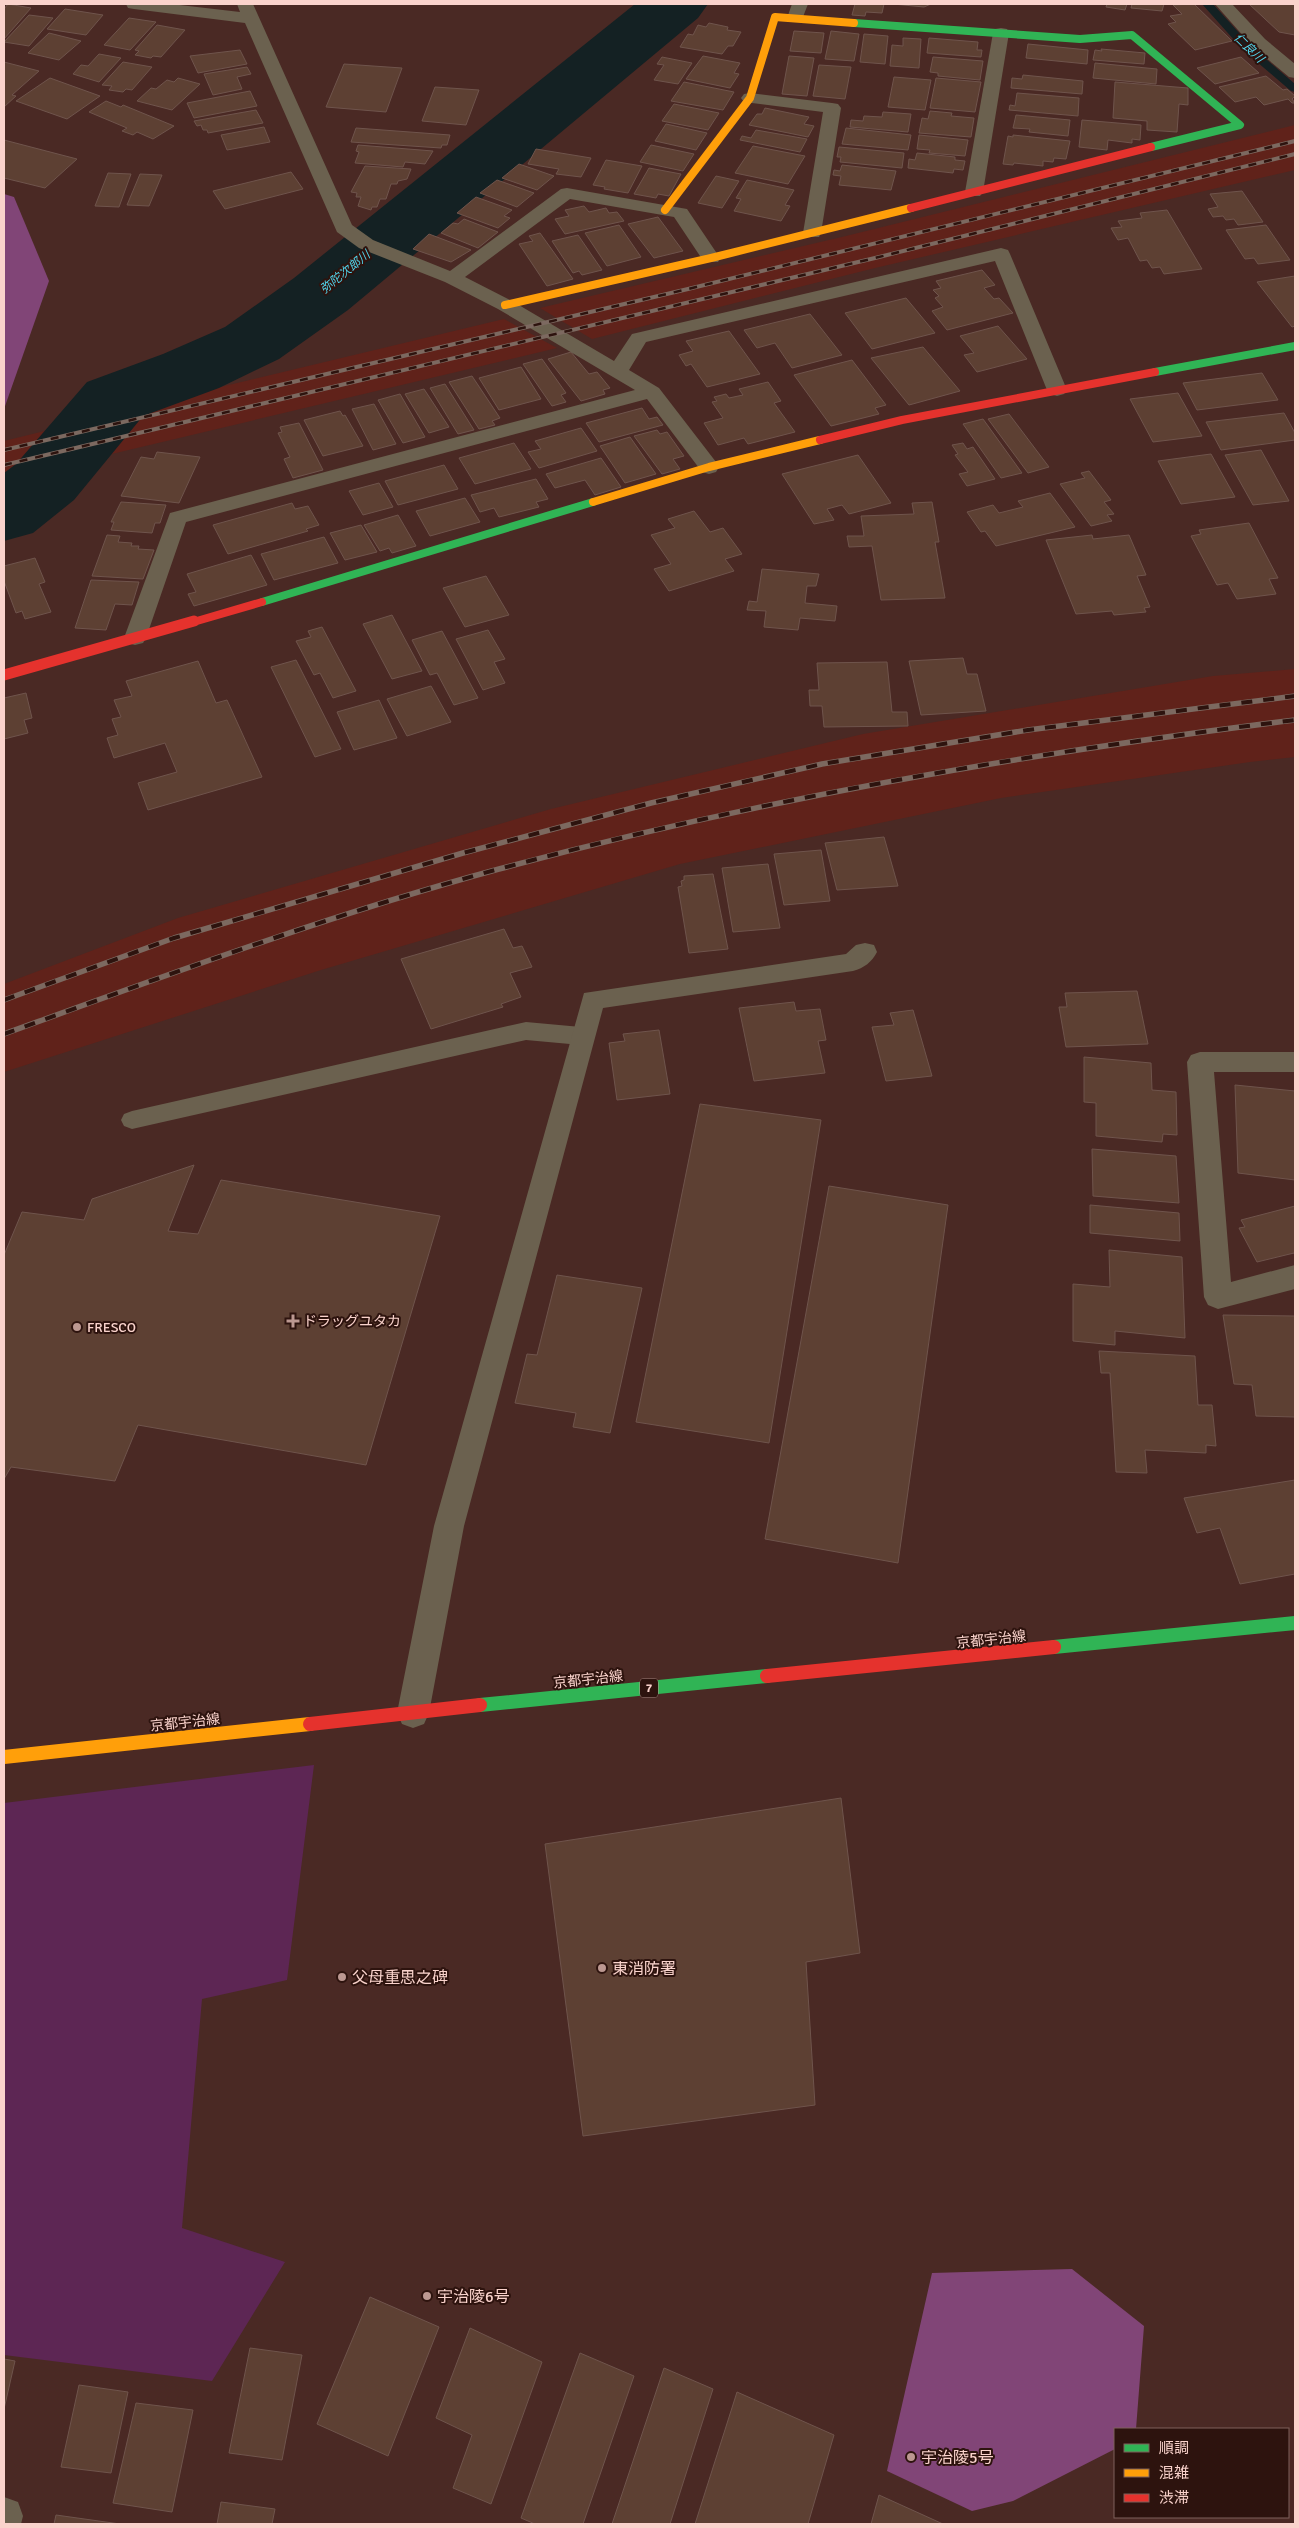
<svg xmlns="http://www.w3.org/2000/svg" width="1299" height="2528" font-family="Signika,'Noto Sans JP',sans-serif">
<rect width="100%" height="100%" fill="#4a2924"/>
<g fill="#60221a">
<polygon points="1295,125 1295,170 875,268 592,339 540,308 846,236"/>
<polygon points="504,319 557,348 99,457 120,411"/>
<polygon points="73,424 46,465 4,476 4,441"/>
<polygon points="1295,669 1295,757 1250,762 1001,798 680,864 321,970 4,1072 4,984 178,918 551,809 863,734 1213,676"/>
</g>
<polygon fill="#5d2654" points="314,1765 287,1980 202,1999 182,2228 285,2262 212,2381 4,2355 4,1803"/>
<g fill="#814577">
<polygon points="4,194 14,197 49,281 4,409"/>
<polygon points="1072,2269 1144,2326 1136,2429 1115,2429 1115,2449 1013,2501 972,2511 887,2471 932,2273"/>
</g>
<path fill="#142123" d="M668,4H698C580,93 462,181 350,278L340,274Z"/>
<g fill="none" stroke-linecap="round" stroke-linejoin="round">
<polygon fill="#142123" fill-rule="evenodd" points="1202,4 1213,4 1251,46 1295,84 1295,92 1291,91 1243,50"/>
<polygon fill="#142123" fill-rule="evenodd" points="635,4 708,4 698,18 348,310 279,359 219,388 143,416 74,500 33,533 4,541 4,473 16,464 87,382 163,354 225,327 294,278"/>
</g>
<g fill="#5d4033" stroke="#6f544c">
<polygon points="8,4 31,8 4,39 4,9"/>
<polygon points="855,4 884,4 882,13 866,12 865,16 852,15"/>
<polygon points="893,4 931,4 924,7"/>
<polygon points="1107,4 1127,4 1125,10 1106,7"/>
<polygon points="1132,4 1164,4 1162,11 1131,8"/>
<polygon points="1194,4 1232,41 1195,50 1168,24 1176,22 1170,16 1182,14 1173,5"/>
<polygon points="1249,4 1295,4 1295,35 1279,32"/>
<polygon points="65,9 103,15 86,35 47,29"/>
<polygon points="29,15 53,18 29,46 4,42"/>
<polygon points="129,18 156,22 130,50 104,45"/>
<polygon points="709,23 728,27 727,30 741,32 733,46 728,46 722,54 680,47 688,34 693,35 698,25 706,27"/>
<polygon points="157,25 185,30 161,57 153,56 151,58 135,55 139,51 135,50"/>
<polygon points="794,31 824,33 821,53 790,51"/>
<polygon points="831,31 859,34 854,61 825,59"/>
<polygon points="49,33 81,41 59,60 28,53"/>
<polygon points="864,34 888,36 885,64 860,62"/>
<polygon points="903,38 921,39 919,68 890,66 892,45 903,46"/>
<polygon points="929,38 978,42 977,50 982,50 981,57 927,53"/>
<polygon points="1028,44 1088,50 1087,64 1026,58"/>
<polygon points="1101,49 1145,53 1144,64 1093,60 1095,50 1102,51"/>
<polygon points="240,50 247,64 198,73 190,56"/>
<polygon points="99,54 121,58 99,82 73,74 81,65 88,66"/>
<polygon points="703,56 740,63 734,73 739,74 730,88 686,79"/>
<polygon points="789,56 814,58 807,96 782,94"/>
<polygon points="662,57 692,63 678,84 654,80 664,65 657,64"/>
<polygon points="933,57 983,61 980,80 938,76 938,73 930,72"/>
<polygon points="1241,57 1259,73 1215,84 1197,68"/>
<polygon points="4,62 39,71 12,95 16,96 4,107"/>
<polygon points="123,62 152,67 132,90 126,89 123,92 109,90 112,86 102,85"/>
<polygon points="1095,63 1157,69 1156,84 1093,78"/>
<polygon points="344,64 402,68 386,112 326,107"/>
<polygon points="819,65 851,67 845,99 813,96"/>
<polygon points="247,67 251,74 237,77 242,89 213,95 204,74"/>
<polygon points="1023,75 1083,81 1082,94 1011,88 1012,78 1022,79"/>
<polygon points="1266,76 1283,90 1287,89 1295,96 1292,99 1295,103 1292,103 1288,99 1264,105 1256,97 1235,102 1219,87"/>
<polygon points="894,77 931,80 925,110 888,107"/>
<polygon points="50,78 100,96 67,119 16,101"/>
<polygon points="178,78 200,84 172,110 137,101 151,88 156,89 167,80 174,82"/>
<polygon points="936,78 981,82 975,112 930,108"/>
<polygon points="684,82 734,92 723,110 671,101"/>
<polygon points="1115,82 1188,88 1188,105 1179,104 1177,132 1147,130 1147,121 1113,118"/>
<polygon points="435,87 479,90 466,125 422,121"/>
<polygon points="250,91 257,106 194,118 187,103"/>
<polygon points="1017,93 1079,98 1078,116 1009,110 1010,105 1015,106"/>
<polygon points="106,101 121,107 123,105 174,126 153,139 137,132 133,135 122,131 127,128 89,112"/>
<polygon points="674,104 719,113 708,130 662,121"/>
<polygon points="765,108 809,117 804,124 814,126 808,137 749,125 757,114 762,114"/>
<polygon points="256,110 263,123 208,133 207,130 203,130 201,125 197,126 194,121"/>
<polygon points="930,111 952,113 951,116 974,118 971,137 919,133 922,118 928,119"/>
<polygon points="883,112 911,114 908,132 850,127 851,120 863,121 864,116 882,117"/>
<polygon points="1016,115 1070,120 1068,136 1029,132 1030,129 1013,128"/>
<polygon points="1082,120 1141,125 1140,140 1132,139 1132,143 1108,140 1107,150 1079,147"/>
<polygon points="666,124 707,133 696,150 655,141"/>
<polygon points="264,127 270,142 227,150 221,135"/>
<polygon points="356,128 450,135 447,145 442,145 441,148 351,142"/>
<polygon points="846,128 911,135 908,150 842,144"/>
<polygon points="756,130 807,139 800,152 740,140 742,136 751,138"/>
<polygon points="919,135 968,140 965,156 929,153 930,150 917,149"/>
<polygon points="1013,135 1070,141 1066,159 1054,158 1053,162 1043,161 1043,166 1014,163 1013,165 1003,164 1008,136 1013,137"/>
<polygon points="4,140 77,159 45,188 4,178"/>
<polygon points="358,145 433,151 425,164 405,162 403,167 355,163 359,152 356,151"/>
<polygon points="651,145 694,154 683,171 640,162"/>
<polygon points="753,146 805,156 788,184 735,173"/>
<polygon points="839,147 904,153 902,168 840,162 841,157 837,157"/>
<polygon points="536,149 591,158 581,177 556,174 559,169 528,164"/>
<polygon points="917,153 955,157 955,160 965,161 963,170 954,169 953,173 908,168 909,159 915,160"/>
<polygon points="606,160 642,166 628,193 604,189 605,187 593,185"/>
<polygon points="519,164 554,176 537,190 502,178"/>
<polygon points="842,165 896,171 891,190 839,185 841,176 833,175 834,170 840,171"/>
<polygon points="365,166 411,169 407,179 398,181 397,184 391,184 386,199 380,199 377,207 372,207 371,210 358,206 361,197 356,197 357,193 351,192"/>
<polygon points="649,168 681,174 669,196 658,194 656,198 634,194"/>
<polygon points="291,172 303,189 225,209 213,191"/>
<polygon points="108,173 131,174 119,207 95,206"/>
<polygon points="140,174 162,175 149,206 127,205"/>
<polygon points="716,176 739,181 722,208 698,203"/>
<polygon points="497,180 534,193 517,207 480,193"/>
<polygon points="747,180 794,190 785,205 790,206 781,221 734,211 741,199 736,198"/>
<polygon points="1242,191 1263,222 1238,225 1234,219 1226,220 1223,216 1213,217 1208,209 1218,207 1210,194"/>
<polygon points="476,197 512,210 504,216 510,218 498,228 457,213"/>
<polygon points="584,206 589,212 606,208 609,213 617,212 624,221 565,234 555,219 569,216 565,210"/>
<polygon points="1167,210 1202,269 1164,274 1160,267 1152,268 1147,260 1140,261 1128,238 1118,240 1111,228 1122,227 1118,221 1142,218 1140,213"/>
<polygon points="658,217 683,251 654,258 628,224"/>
<polygon points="464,219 498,232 478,248 441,233 453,223 458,224"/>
<polygon points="619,225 641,257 607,266 585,233"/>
<polygon points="1266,225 1290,260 1258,264 1254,258 1245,259 1226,230"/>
<polygon points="540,233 573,279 547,286 519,244 533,241 529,236"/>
<polygon points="429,234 471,250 451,262 413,249"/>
<polygon points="578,235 602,270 582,275 579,271 573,273 552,241"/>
<polygon points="982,270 995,285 984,288 994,299 999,298 1013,313 947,330 932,311 943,307 935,298 939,296 933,290 941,288 936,281"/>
<polygon points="1295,276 1295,326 1292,327 1257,282"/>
<polygon points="906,298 935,333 872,349 845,313"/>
<polygon points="810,314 842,355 792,368 775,343 757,348 744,330"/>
<polygon points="998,326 1027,359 977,372 964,355 974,353 960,336"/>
<polygon points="729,331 760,374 707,387 691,364 686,366 679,355 693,351 686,341"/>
<polygon points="923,347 960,391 909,405 871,358"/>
<polygon points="571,352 589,374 597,372 610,388 603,390 605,394 581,401 548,359"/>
<polygon points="542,359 566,393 561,395 566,402 552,406 523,364"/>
<polygon points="852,360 886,405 875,408 879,414 831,426 794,375"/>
<polygon points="521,367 541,399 499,410 479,378"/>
<polygon points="1262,373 1278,400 1197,410 1183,383"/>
<polygon points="472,376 500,418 492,421 495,425 479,429 449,382"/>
<polygon points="768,382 781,401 774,403 795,432 748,444 744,438 718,445 704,423 723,418 712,402 717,401 714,397 726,394 729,398 743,395 739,389"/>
<polygon points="445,384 474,430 458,434 430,388"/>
<polygon points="424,389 449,427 429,433 405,394"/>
<polygon points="1178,393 1202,436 1153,442 1130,399"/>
<polygon points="400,394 425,437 403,443 378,400"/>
<polygon points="374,404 396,444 373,450 352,409"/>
<polygon points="642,408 649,419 657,417 663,425 599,442 586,423"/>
<polygon points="340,411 343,416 345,415 363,446 323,456 304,420"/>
<polygon points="1284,413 1295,433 1295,440 1221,450 1206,422"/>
<polygon points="1009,414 1049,467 1028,473 988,419"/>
<polygon points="983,419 1022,473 1001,478 963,424"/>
<polygon points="299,423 323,470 293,478 284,459 290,457 278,433 282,432 280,427"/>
<polygon points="581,428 597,451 539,468 528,452 541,449 535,441"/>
<polygon points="657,430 660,434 667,432 684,456 673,459 680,469 662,474 634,436"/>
<polygon points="630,437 656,474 625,483 600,446"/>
<polygon points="514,443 531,469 475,484 459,458"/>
<polygon points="963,443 967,449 973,447 995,479 967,486 959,474 968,472 955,455 958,454 952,445"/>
<polygon points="1261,450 1289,501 1253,505 1225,455"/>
<polygon points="157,452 200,457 179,503 121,496 141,457 154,459"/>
<polygon points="1211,454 1235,497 1181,504 1158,461"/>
<polygon points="858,455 891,503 849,514 842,505 827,509 834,520 814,524 782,474"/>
<polygon points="601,458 621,487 595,495 585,480 555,488 546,474"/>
<polygon points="444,465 458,489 398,505 385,481"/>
<polygon points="1089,471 1111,500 1104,502 1114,514 1107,515 1112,521 1091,526 1060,484 1085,478 1081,473"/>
<polygon points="536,479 548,499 536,502 539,507 499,517 494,508 480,512 471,495"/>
<polygon points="379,483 393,507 363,515 349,491"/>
<polygon points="1050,493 1075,527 996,546 985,531 981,532 967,512 993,505 999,513 1023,507 1018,501"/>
<polygon points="465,498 480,522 430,536 416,511"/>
<polygon points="121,502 166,505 160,523 155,523 152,533 111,530 114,522 111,522"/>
<polygon points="932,502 939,542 935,542 945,598 881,600 872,546 849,547 847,536 864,536 861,516 914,514 912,503"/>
<polygon points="292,503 295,509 308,506 319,525 306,529 308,531 228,554 213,525"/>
<polygon points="694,511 710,532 723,528 742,554 725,559 734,571 669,591 654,569 671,564 651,535 675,528 668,519"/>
<polygon points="398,515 416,546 392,553 389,548 380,551 364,525"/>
<polygon points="1249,523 1278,578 1269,579 1276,594 1237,599 1228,583 1217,585 1191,536 1201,534 1199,530"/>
<polygon points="361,525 377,552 345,560 330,533"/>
<polygon points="107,535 120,536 118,542 132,543 131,546 139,546 138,549 154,550 143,579 92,576"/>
<polygon points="1092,535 1093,539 1129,535 1146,575 1137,576 1150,607 1144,608 1146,612 1114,615 1112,611 1076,614 1046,540"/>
<polygon points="324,537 338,563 274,580 261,554"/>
<polygon points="251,555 267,585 194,606 188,594 196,592 187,574"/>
<polygon points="35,558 45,582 39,584 51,612 25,619 22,611 16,613 4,581 4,566"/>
<polygon points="762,569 819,574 816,586 807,586 805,603 837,606 835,621 800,618 798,630 764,627 766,611 747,610 749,601 757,602"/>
<polygon points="486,576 509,615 465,627 443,588"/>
<polygon points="91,580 139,582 132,605 115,604 106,630 75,628"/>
<polygon points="392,615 422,671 392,679 363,624"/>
<polygon points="322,627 356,691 333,698 320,673 314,675 296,641 311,637 308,631"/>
<polygon points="488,630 505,659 494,662 505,683 483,690 456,639"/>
<polygon points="442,631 478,698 454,705 437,673 430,675 412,640"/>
<polygon points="963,658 967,674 977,674 986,711 921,715 909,661"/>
<polygon points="296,660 341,749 315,757 271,667"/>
<polygon points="198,661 216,703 227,700 262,777 148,810 138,783 177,772 165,743 114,758 107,738 118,735 112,719 121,717 114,700 132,696 126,681"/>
<polygon points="887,662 892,712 907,712 908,726 824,727 822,706 810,706 809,690 819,690 817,663"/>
<polygon points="431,686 451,722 407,736 387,699"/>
<polygon points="26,693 32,718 24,720 28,733 4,739 4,698"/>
<polygon points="379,700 397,738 354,750 337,712"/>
<polygon points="884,837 898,886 837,890 825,843"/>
<polygon points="821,850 830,901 784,905 774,854"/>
<polygon points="768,864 780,928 733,932 722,868"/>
<polygon points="713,874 728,949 689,953 678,887 682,886 681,881 684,880 684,876"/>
<polygon points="504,929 513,948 522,946 532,967 510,973 521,997 501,1004 503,1007 431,1029 401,959"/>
<polygon points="1137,991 1148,1044 1066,1047 1059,1007 1067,1007 1065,993"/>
<polygon points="794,1002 796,1011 820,1009 826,1040 818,1041 825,1073 754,1081 739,1008"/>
<polygon points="913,1010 932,1076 886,1081 872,1027 894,1025 890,1013"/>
<polygon points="659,1030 670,1094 617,1100 609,1043 625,1041 623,1034"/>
<polygon points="1084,1057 1151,1063 1152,1090 1176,1092 1177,1135 1163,1134 1162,1142 1096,1136 1096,1103 1084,1102"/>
<polygon points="1235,1085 1295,1091 1295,1180 1238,1173"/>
<polygon points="700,1104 821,1120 769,1443 636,1422"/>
<polygon points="1092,1149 1176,1156 1179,1203 1093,1196"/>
<polygon points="194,1165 168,1231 198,1234 221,1180 440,1216 366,1465 138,1425 115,1481 11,1467 4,1479 4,1255 22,1212 84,1220 92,1199"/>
<polygon points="829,1186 948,1205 898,1563 765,1539"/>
<polygon points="1090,1205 1179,1213 1180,1241 1090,1233"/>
<polygon points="1295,1206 1295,1255 1294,1253 1257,1262 1239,1228 1245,1227 1241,1220"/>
<polygon points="1109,1250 1182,1257 1185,1338 1115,1331 1115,1345 1073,1341 1073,1284 1110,1287"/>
<polygon points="557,1275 642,1288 610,1433 573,1427 576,1413 515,1403 527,1354 537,1355"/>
<polygon points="1223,1315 1295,1316 1295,1417 1256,1416 1252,1385 1234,1384"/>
<polygon points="1099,1351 1195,1356 1198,1405 1212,1405 1216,1446 1206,1445 1206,1453 1145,1450 1147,1473 1116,1472 1110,1373 1101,1373"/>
<polygon points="1295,1480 1295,1574 1240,1584 1220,1528 1197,1533 1184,1498"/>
<polygon points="841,1798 860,1953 806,1962 815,2105 583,2136 545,1844"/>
<polygon points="370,2297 439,2327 388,2456 317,2424"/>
<polygon points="470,2328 542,2362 491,2504 453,2488 472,2435 436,2418"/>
<polygon points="250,2348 302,2355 282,2460 229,2453"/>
<polygon points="580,2353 634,2376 583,2524 535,2524 521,2518"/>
<polygon points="4,2359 15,2361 4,2409"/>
<polygon points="664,2368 713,2389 670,2524 612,2524"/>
<polygon points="79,2385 128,2392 111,2473 61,2467"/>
<polygon points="737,2392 834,2435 808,2524 695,2524"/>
<polygon points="136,2403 193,2410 172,2512 113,2503"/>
<polygon points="879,2495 943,2524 871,2524"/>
<polygon points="221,2502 275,2509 272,2524 217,2524"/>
<polygon points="56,2515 120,2524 54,2524"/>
</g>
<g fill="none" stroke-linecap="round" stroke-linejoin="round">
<polygon fill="#6b614f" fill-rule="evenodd" points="526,1022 581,1027 589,1030 592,1036 589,1042 581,1045 526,1040 132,1129 124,1126 121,1120 124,1114 132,1111"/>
<g fill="#6b614f" fill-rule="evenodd">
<polygon points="126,4 171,4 240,12 237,4 253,4 352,225 373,240 450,271 561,189 567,188 687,209 720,258 718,262 704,262 674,217 570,199 465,277 512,301 614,361 632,334 1001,248 1008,250 1010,254 1067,390 1064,394 1057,396 1050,394 1047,390 995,261 646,342 629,370 659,388 716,462 719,467 716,472 709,474 702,472 647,399 186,522 146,638 143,643 135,645 127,643 124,638 170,513 635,390 498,309 445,282 359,248 337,232 245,23 134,9 128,8"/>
<polygon points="792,4 808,4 801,22 789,22 787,18"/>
<polygon points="1215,4 1232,4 1265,39 1295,64 1295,78 1289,77 1253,47"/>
<polygon points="1001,28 1007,29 1009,33 983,192 980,196 968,196 965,192 993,33 995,29"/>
<polygon points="750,93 832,103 838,104 841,108 821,233 819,237 805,237 803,233 823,112 744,102 741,98 744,94"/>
<path d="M865,943L874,945L877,952C872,962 864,968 853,971L603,1008L464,1526L429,1713L424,1724L413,1728L402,1724L397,1713L434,1526L584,993L846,954L856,945Z"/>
<polygon points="1200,1052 1295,1052 1295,1072 1214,1072 1231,1282 1295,1265 1295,1289 1218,1309 1208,1305 1204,1297 1187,1062 1191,1055"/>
<polygon points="4,2497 18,2502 23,2516 21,2524 4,2524"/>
</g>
<g stroke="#30b455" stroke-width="8">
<polyline points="854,23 1080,39 1132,35 1240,125 1151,147"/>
<polyline points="1155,372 1295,346"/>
<polyline points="262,602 593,502"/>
</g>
<g stroke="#30b455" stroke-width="14">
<polyline points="1054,1647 1295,1623"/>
<polyline points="480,1705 767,1676"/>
</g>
<g stroke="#ff9f0a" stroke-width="8">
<polyline points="665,210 750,98 775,17 854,23"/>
<polyline points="505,305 711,258 911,208"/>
<polyline points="593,502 709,467 820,440"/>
</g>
<polyline stroke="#ff9f0a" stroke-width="14" points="4,1757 310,1724"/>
<g stroke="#e5322d" stroke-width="8">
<polyline points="911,208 1151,147"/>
<polyline points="820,440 902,420 1155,372"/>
<polyline points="190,623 262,602"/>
</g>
<polyline stroke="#e5322d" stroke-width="11" points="4,675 194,621"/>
<g stroke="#e5322d" stroke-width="14">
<polyline points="767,1676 1054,1647"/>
<polyline points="310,1724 480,1705"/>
</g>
<defs>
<g id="rail-far1">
<polyline points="4,450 688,289 1295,141"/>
<polyline points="4,465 875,258 1295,154"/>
</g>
<g id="rail">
<polyline points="4,1000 174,938 463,853 651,803 822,764 1028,730 1295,696"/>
<path d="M4,1034C167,975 332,914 499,869C759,799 1028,753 1295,720"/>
</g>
</defs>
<use href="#rail-far1" stroke="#7c6960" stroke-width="4"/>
<use href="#rail" stroke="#7c6960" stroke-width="5.5"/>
<use href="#rail-far1" stroke="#2d130e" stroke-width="2.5" stroke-dasharray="8" stroke-linecap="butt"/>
<use href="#rail" stroke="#2d130e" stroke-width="4" stroke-dasharray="11" stroke-linecap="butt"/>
</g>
<g fill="#bc9891" stroke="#2d130e" stroke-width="2">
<path d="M290.5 1313.5h5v5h5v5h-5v5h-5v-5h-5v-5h5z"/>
<circle cx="77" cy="1327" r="5"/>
<circle cx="602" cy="1968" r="5"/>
<circle cx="342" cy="1977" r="5"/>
<circle cx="427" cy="2296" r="5"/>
<circle cx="911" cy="2457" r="5"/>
</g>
<g text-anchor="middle" stroke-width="4" stroke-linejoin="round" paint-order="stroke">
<g font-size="12" font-style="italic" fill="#51d6ed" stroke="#2d130e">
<text transform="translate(1249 48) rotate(44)" y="4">仁良川</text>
<text transform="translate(345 272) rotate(-39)" y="4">弥陀次郎川</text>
</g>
<rect fill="#2d130e" stroke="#bc9993" stroke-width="1" x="640" y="1678.5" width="18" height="19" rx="4"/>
<g font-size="12" font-weight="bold" fill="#fad3cc">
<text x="649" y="1692">7</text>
</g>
<g font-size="14" fill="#fad3cc" stroke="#2d130e" text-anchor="start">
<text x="303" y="1326">ドラッグユタカ</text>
<text x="87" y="1332">FRESCO</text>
</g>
<g font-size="14" fill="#fad3cc" stroke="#2d130e">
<text transform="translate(991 1639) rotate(-6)" y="5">京都宇治線</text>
<text transform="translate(588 1679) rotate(-6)" y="5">京都宇治線</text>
<text transform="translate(185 1722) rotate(-6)" y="5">京都宇治線</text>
</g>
<g font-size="16" fill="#fad3cc" stroke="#2d130e" text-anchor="start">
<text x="612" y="1974">東消防署</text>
<text x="352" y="1983">父母重思之碑</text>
<text x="437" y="2302">宇治陵6号</text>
<text x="921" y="2463">宇治陵5号</text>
</g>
</g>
<rect width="1299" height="2528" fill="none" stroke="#fad3cc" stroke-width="10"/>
<rect x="1114" y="2428" width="175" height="90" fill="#2d130e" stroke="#7f605a"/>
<rect x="1124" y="2444" width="25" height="8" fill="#30b455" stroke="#7f605a"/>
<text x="1159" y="2453" font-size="15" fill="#fad3cc">順調</text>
<rect x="1124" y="2469" width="25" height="8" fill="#ff9f0a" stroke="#7f605a"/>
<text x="1159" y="2478" font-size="15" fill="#fad3cc">混雑</text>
<rect x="1124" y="2494" width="25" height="8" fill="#e5322d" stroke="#7f605a"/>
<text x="1159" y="2503" font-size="15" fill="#fad3cc">渋滞</text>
</svg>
